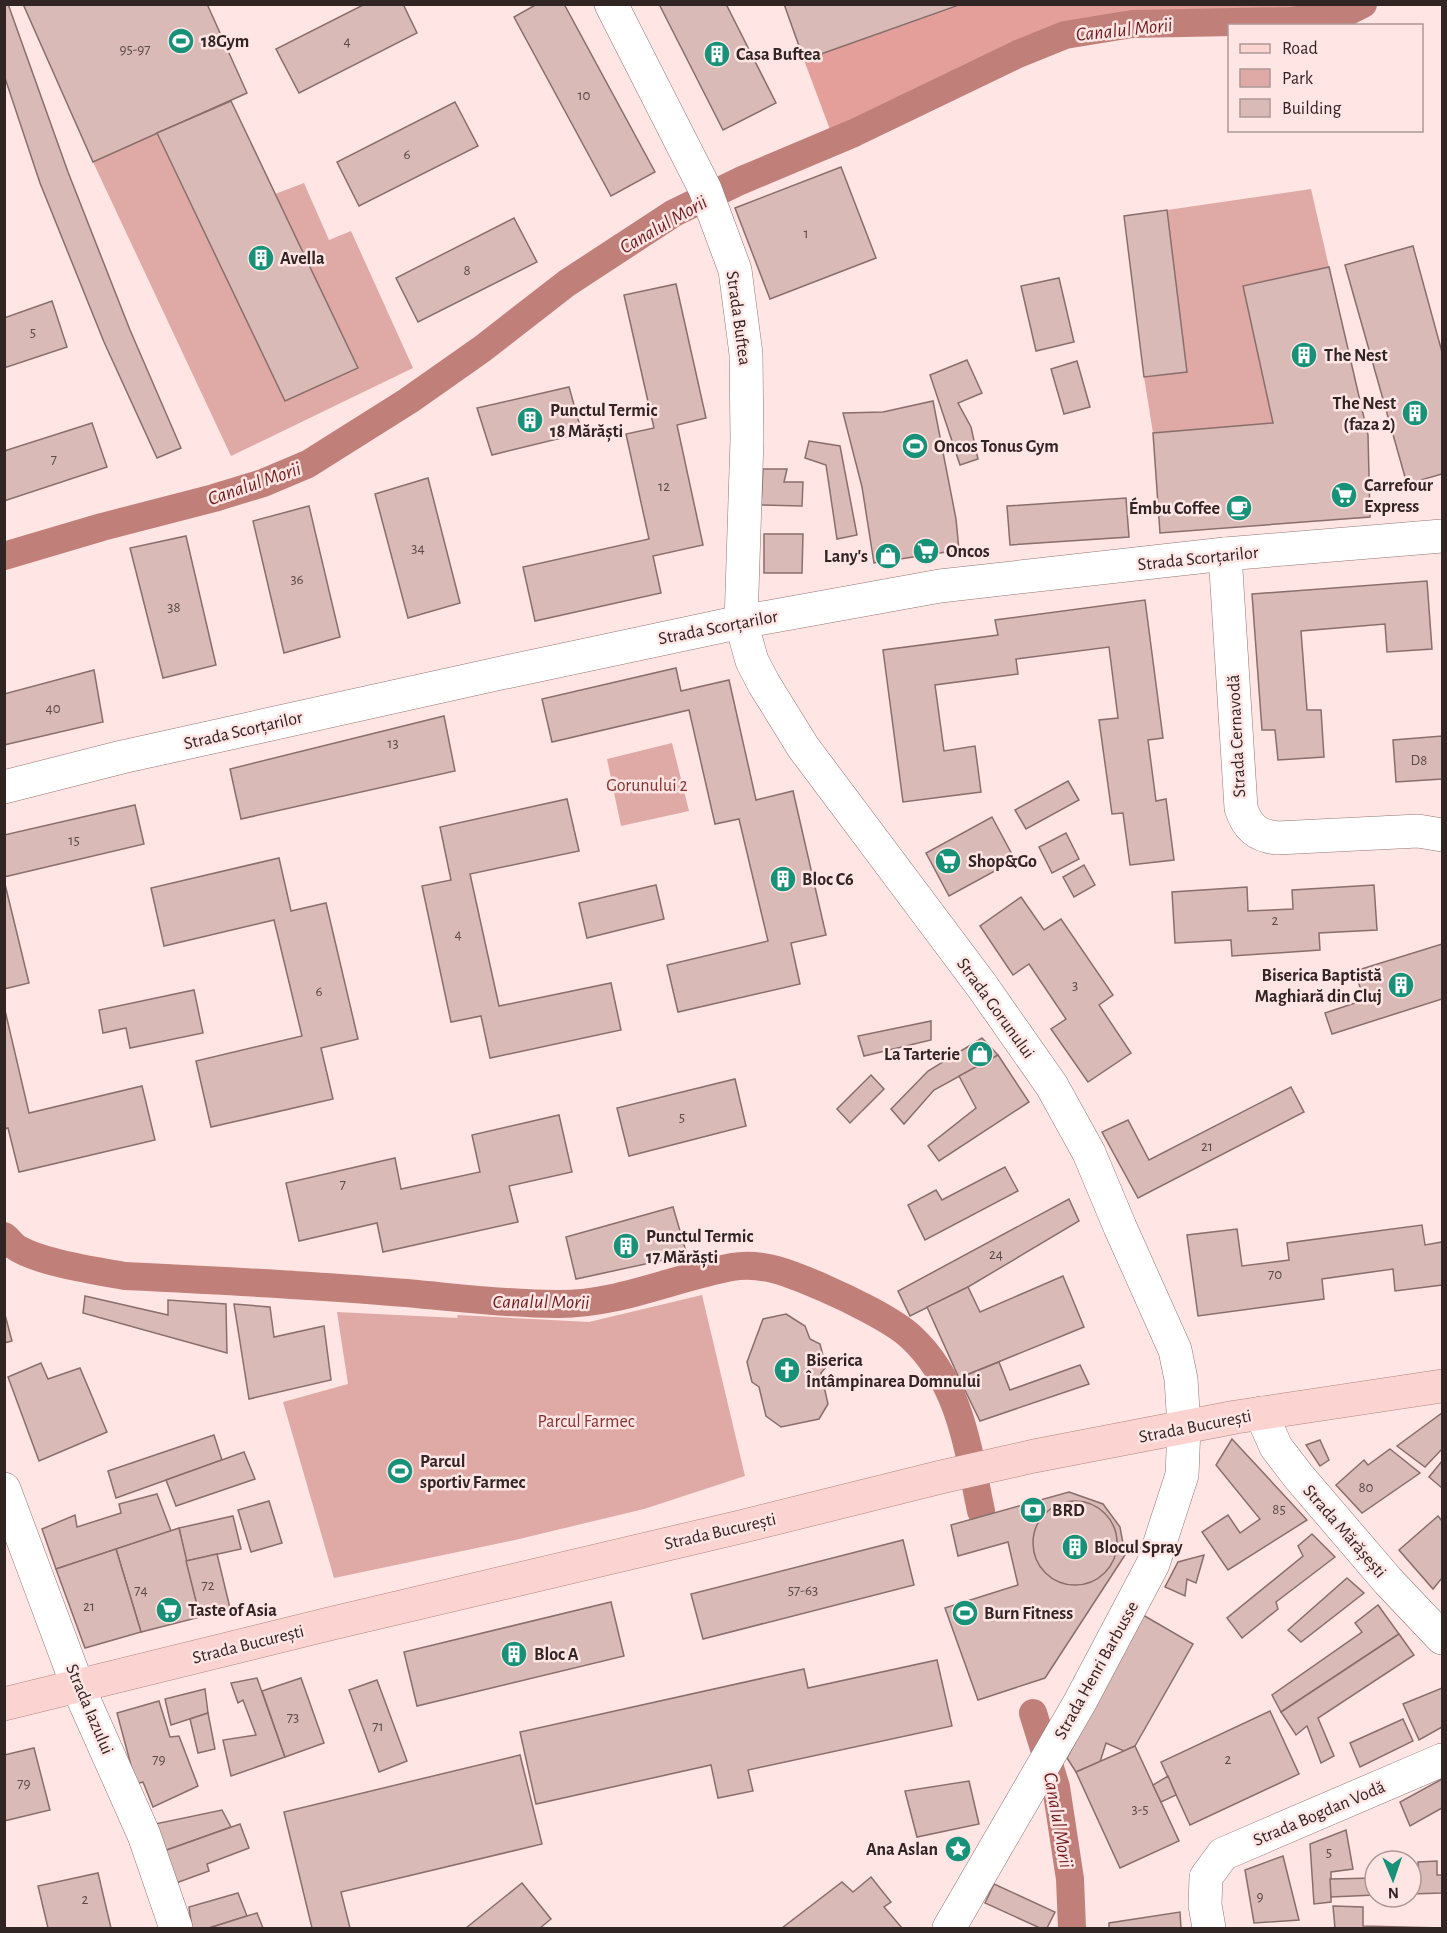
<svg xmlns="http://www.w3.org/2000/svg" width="1447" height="1933" font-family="'Alegreya Sans',sans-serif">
<rect width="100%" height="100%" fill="#ffe5e3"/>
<g fill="#dfaaa6">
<polygon points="157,133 285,401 358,367 275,194 304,183 329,240 351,231 413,368 231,456 93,162"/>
<polygon points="1311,189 1329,267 1243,287 1273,423 1153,433 1144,377 1186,372 1167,210"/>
<polygon points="672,743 689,811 621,826 607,759"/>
<polygon points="702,1295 745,1476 644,1509 515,1540 334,1578 283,1402 348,1384 337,1312 458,1318 457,1315 589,1322"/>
</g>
<polygon fill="#e49f9a" points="962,5 962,4 1334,5 1289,12 1127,18 1061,27 832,135 804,60"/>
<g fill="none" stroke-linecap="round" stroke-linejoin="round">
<g stroke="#c17f7a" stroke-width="28">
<polyline points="4,556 102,527 214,498 263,483 308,464 408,401 482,349 567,283 674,213 740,181 854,133 1018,54 1065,35 1132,24 1291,21 1345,13 1363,4"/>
<path d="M4,1236C8,1239 11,1243 14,1246C36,1262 97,1271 125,1276C210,1280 295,1284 380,1291C439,1295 497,1304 556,1304C617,1305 673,1278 732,1267C764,1261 796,1276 824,1288C847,1298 893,1320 911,1337C960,1382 968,1449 981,1511"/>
<polyline points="1033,1713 1056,1787 1070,1879 1072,1928"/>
</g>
</g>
<g fill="#d9bab7" stroke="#8a6e6c" stroke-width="1.5">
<polygon points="4,4 8,4 68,172 130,330 181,448 157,458 104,342 40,183 4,75"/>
<polygon points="23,4 207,4 247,93 93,162"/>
<polygon points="365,4 403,4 417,33 299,93 276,49"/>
<polygon points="537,4 564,4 655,172 611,196 514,17"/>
<polygon points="659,4 726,4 776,103 723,130"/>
<polygon points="784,4 962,4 804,60"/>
<polygon points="231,101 358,368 285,401 157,133"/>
<polygon points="455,102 478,146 359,206 337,162"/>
<polygon points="841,167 876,258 770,299 735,208"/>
<polygon points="1167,210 1187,372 1144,377 1124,216"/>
<polygon points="514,218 537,262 418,322 396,278"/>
<polygon points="1413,246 1442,352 1442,474 1407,484 1345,265"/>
<polygon points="1329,267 1368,435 1370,517 1160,533 1153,433 1273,423 1243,286"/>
<polygon points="1059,278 1074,342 1036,351 1021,286"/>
<polygon points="676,284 706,418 677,425 703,545 653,556 661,593 535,621 523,567 649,539 626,434 654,428 624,295"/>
<polygon points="52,301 67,347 4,368 4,318"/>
<polygon points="967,360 982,393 958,403 971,427 978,459 960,465 930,375"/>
<polygon points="1077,361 1090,407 1064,414 1051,369"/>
<polygon points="569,387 582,433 492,455 477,408"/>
<polygon points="933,401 956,519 959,550 874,563 862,487 843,413 883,412"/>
<polygon points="92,423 107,467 4,501 4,451"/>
<polygon points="809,441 840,446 857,535 837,539 826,465 805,458"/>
<polygon points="763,469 787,469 784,482 803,482 802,506 761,505"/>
<polygon points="428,478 460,603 408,618 375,494"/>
<polygon points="1126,498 1129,537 1010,545 1007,506"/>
<polygon points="309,506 340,637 284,653 253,521"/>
<polygon points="764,534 803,534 802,573 764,573"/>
<polygon points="186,536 216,665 163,678 130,548"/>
<polygon points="1427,581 1432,649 1387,652 1385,624 1301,631 1307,710 1321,710 1324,757 1278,760 1275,730 1262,730 1252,594"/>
<polygon points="1145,600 1163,738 1148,740 1156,801 1166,799 1174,860 1130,865 1123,813 1112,814 1099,720 1118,718 1109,647 1016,659 1018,674 935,685 944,751 975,746 981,792 903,802 883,650 998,635 995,620"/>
<polygon points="676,668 681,691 729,680 756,800 793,791 826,935 791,943 800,984 678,1012 667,965 768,941 739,819 715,824 689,710 552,742 542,699"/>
<polygon points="94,670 103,722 4,745 4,694"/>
<polygon points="444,716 455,771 241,819 230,769"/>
<polygon points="1442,736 1442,779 1396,782 1393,740"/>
<polygon points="1068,781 1079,800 1026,829 1015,810"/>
<polygon points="567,799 579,851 470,874 499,1006 611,983 621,1030 490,1058 481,1016 451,1022 422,886 451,880 440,827"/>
<polygon points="135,805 144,844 4,877 4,835"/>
<polygon points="992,817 1015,860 949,896 926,853"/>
<polygon points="1066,833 1079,859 1052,873 1039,847"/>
<polygon points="279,858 291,911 326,903 358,1039 321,1048 333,1099 211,1127 196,1061 302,1036 274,920 164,946 151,888"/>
<polygon points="1084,865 1095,885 1074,897 1063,877"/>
<polygon points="4,880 29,983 4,989"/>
<polygon points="656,885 664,919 587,938 579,903"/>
<polygon points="1374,885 1377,930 1319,933 1320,950 1232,956 1231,940 1175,943 1172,892 1247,887 1248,911 1293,909 1292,890"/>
<polygon points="1021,897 1044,930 1061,919 1113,995 1099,1005 1131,1053 1088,1082 1051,1029 1066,1019 1029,964 1013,975 980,926"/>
<polygon points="1442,944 1442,999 1332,1034 1325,1013 1364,1000 1355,971"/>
<polygon points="194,990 203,1033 130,1048 126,1028 103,1033 99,1010"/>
<polygon points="4,1006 29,1113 142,1086 155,1140 19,1172 8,1128 4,1129"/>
<polygon points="931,1021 931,1040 864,1056 858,1036"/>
<polygon points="982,1038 998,1055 934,1090 904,1124 891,1109 928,1071"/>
<polygon points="998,1055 1029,1102 939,1161 928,1146 976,1108 959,1076"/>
<polygon points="871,1075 884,1089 850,1123 837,1109"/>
<polygon points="735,1079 746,1126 629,1156 617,1108"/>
<polygon points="1291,1087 1304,1112 1138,1198 1102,1132 1128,1120 1149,1160"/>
<polygon points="559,1115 572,1172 509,1186 518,1222 383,1252 377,1223 299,1241 286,1183 395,1158 401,1189 480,1172 472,1135"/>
<polygon points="1005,1167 1018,1191 925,1240 908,1205 936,1190 942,1200"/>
<polygon points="1069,1199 1079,1221 968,1287 910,1316 898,1291"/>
<polygon points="673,1207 687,1255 576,1279 566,1237"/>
<polygon points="1422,1225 1425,1245 1442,1242 1442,1285 1395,1291 1393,1269 1322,1279 1324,1299 1198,1316 1187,1235 1237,1229 1242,1266 1289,1260 1287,1243"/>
<polygon points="1063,1276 1084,1327 959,1378 927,1307 968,1287 980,1312"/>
<polygon points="85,1296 168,1315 168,1300 226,1304 227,1353 83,1313"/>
<polygon points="234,1304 270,1307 274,1337 324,1326 331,1380 249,1399"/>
<polygon points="4,1311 12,1341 4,1343"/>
<polygon points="786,1314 805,1326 810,1339 820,1344 826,1367 821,1373 828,1404 819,1419 781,1427 766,1416 759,1387 752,1382 747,1362 763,1319"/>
<polygon points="999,1362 1010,1390 1080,1365 1089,1384 980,1421 959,1378"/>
<polygon points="41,1363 48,1379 80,1368 107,1432 39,1461 8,1377"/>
<polygon points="1442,1413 1442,1449 1425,1467 1397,1446"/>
<polygon points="214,1435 222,1460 116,1498 108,1471"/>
<polygon points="1232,1439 1307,1520 1228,1570 1202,1532 1228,1515 1240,1533 1260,1519 1216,1465"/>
<polygon points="1320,1440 1329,1460 1320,1466 1306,1445"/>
<polygon points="1390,1449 1420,1473 1362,1513 1336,1485 1364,1460 1368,1465"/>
<polygon points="244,1452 255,1479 176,1506 166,1480"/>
<polygon points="1442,1461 1442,1488 1429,1477"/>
<polygon points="1069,1492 1103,1504 1120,1527 1125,1555 1045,1678 978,1700 945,1608 1018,1585 1008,1542 958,1556 951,1525"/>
<polygon points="157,1494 171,1531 56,1569 42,1529 75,1515 77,1527 121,1513 119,1504"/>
<circle cx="1075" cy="1543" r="42"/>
<polygon points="269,1501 282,1543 251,1552 238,1510"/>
<polygon points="233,1516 241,1549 186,1561 179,1528"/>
<polygon points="1438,1516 1442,1521 1442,1578 1433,1589 1399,1550"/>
<polygon points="179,1528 200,1617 141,1632 116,1549"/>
<polygon points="1312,1534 1335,1557 1276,1602 1278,1609 1242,1638 1227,1618 1303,1556 1298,1546"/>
<polygon points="903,1540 914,1585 703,1639 691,1594"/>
<polygon points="116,1549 141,1632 85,1648 56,1569"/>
<polygon points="217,1554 230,1608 200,1617 186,1561"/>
<polygon points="1204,1555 1196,1583 1187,1579 1185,1596 1165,1587 1178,1562"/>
<polygon points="1347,1578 1364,1593 1301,1642 1288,1630"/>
<polygon points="611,1602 624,1656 417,1706 404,1652"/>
<polygon points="1378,1605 1399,1634 1281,1712 1272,1695 1362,1632 1355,1623"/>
<polygon points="1143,1615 1193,1644 1135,1746 1124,1751 1106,1743 1100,1762 1076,1772 1067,1758"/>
<polygon points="1399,1634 1414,1655 1318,1718 1334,1756 1321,1763 1307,1726 1296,1735 1281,1712"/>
<polygon points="937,1660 952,1726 748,1770 753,1791 718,1798 711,1765 536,1804 520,1732 804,1669 808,1688"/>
<polygon points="257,1678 285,1757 231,1776 223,1740 256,1735 243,1700 238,1703 231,1683"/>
<polygon points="301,1678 324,1743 285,1757 262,1691"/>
<polygon points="377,1680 407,1761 379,1772 349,1690"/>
<polygon points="1442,1688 1442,1727 1419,1740 1403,1704"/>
<polygon points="205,1689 208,1713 171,1725 165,1699"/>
<polygon points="159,1701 170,1737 179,1736 198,1786 153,1807 143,1782 136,1784 117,1713"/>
<polygon points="1270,1711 1299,1774 1190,1825 1161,1762"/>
<polygon points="208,1713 215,1749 198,1753 190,1719"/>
<polygon points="1403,1719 1413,1741 1360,1767 1350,1743"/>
<polygon points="1135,1746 1179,1841 1120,1868 1076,1772"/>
<polygon points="34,1748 50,1810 4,1821 4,1755"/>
<polygon points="520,1755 542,1844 341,1892 350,1928 312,1928 284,1812"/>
<polygon points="1168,1776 1176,1795 1161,1802 1153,1785"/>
<polygon points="1442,1779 1442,1808 1410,1826 1400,1802"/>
<polygon points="969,1781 979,1824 917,1837 905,1791"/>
<polygon points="222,1810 231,1827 164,1851 155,1824"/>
<polygon points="240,1824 249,1848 207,1864 209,1871 176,1883 164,1851"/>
<polygon points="1346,1830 1353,1869 1331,1872 1331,1902 1314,1904 1310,1844"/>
<polygon points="1283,1856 1299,1920 1254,1923 1245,1870"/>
<polygon points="1437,1861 1437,1875 1442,1875 1442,1893 1411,1894 1411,1877 1419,1876 1418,1862"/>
<polygon points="98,1873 111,1928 48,1928 38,1886"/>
<polygon points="871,1877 891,1902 884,1907 902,1928 782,1928 842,1882 853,1892"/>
<polygon points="1375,1878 1375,1895 1331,1897 1330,1879"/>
<polygon points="522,1883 551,1919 540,1928 466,1928"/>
<polygon points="994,1884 1055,1912 1047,1928 1040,1928 985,1903"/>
<polygon points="238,1893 247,1916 209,1928 192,1928 189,1907"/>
<polygon points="1333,1906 1363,1907 1363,1926 1442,1928 1335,1928"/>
<polygon points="1180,1912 1181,1928 1109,1928 1109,1923"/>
<polygon points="257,1913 263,1928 209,1928 247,1916"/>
</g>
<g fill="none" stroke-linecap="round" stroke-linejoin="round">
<defs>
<g id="minor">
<polyline points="611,4 705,189 735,270 746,354 747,439 741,622 752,661 764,684 803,747 982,986 1052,1086 1089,1153 1120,1227 1175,1350 1181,1379 1184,1427 1182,1475 1153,1564 1080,1702 949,1928"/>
<path d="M1225,554L1241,808C1247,827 1257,836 1277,838L1418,831L1442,835"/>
<polyline points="4,787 122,757 501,673 741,622 940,586 1225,554 1442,536"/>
<polyline points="1261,1413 1276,1447 1299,1477 1388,1581 1442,1638"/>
<polyline points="4,1489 78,1687 144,1835 176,1928"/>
<polyline points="1209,1928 1205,1905 1206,1877 1223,1854 1442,1760"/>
</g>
<polyline id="major" points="4,1704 333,1623 744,1526 941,1477 1034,1456 1236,1417 1442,1386"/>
</defs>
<use href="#minor" stroke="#927573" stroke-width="34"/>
<use href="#major" stroke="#b3837f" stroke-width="34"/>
<use href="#minor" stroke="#fff" stroke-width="33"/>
<use href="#major" stroke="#fbd3d0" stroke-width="33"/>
</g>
<defs>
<symbol id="stadium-disc" viewBox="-11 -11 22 22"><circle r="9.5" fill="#179278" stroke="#ffe5e3"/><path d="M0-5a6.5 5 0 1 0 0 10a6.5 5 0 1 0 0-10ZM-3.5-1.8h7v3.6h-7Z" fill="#fff"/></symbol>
<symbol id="building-disc" viewBox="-11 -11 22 22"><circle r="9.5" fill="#179278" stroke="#ffe5e3"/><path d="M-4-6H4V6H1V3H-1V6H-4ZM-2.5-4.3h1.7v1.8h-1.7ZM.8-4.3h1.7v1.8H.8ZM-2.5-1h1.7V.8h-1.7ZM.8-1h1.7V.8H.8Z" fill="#fff"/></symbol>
<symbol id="supermarket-disc" viewBox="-11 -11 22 22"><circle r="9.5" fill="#179278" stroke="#ffe5e3"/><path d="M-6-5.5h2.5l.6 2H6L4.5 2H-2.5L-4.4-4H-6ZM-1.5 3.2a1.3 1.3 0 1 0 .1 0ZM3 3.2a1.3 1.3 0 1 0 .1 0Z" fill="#fff"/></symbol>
<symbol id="cafe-disc" viewBox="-11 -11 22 22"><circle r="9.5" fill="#179278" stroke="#ffe5e3"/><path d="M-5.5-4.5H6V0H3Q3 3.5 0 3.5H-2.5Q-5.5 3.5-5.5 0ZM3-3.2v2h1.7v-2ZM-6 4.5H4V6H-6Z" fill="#fff"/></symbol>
<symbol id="shop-disc" viewBox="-11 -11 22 22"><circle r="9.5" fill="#179278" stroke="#ffe5e3"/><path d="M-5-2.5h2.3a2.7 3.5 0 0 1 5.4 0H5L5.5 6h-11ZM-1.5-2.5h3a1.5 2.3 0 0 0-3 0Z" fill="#fff"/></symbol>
<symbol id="church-disc" viewBox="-11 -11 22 22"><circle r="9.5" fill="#179278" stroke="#ffe5e3"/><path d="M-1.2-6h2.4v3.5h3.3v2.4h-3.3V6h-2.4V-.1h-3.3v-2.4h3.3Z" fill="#fff"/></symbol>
<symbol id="bank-disc" viewBox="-11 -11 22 22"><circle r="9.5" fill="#179278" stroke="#ffe5e3"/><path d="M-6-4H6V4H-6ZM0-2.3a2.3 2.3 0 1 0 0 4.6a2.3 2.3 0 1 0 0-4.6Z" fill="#fff"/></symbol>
<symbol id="sight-disc" viewBox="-11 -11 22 22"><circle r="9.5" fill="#179278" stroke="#ffe5e3"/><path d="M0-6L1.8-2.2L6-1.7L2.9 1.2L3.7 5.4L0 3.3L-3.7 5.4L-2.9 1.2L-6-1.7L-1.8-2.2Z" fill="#fff"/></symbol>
</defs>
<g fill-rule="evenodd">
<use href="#stadium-disc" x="166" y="26" width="30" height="30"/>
<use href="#building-disc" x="702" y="39" width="30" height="30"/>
<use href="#building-disc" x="246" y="243" width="30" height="30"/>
<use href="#building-disc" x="1289" y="340" width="30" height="30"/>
<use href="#building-disc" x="1400" y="398" width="30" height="30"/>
<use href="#building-disc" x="515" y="405" width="30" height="30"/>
<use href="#stadium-disc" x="900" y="431" width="30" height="30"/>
<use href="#supermarket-disc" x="1329" y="480" width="30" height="30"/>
<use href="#cafe-disc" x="1224" y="493" width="30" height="30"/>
<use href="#supermarket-disc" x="911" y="536" width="30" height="30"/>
<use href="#shop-disc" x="873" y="541" width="30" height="30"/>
<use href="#supermarket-disc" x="933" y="846" width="30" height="30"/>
<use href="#building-disc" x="768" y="864" width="30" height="30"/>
<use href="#building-disc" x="1386" y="970" width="30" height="30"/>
<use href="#shop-disc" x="965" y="1039" width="30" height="30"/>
<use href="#building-disc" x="611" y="1231" width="30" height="30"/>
<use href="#church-disc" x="772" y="1355" width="30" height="30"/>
<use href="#stadium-disc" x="385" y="1456" width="30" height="30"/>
<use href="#bank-disc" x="1018" y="1495" width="30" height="30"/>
<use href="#building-disc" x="1060" y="1532" width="30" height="30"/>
<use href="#supermarket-disc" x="154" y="1595" width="30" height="30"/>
<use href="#stadium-disc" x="950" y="1598" width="30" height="30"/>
<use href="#building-disc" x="499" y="1639" width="30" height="30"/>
<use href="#sight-disc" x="943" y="1834" width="30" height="30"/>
</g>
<g text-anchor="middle" stroke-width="5" stroke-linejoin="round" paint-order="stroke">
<g font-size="15" fill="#5b4a49">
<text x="347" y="46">4</text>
<text x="135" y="54">95-97</text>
<text x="584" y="100">10</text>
<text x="407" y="159">6</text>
<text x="806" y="238">1</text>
<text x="467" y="275">8</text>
<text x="33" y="337">5</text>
<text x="54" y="464">7</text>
<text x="664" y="491">12</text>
<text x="418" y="553">34</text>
<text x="297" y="584">36</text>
<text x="174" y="612">38</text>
<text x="53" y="713">40</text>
<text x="393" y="748">13</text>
<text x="1419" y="765">D8</text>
<text x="74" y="845">15</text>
<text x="1275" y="925">2</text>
<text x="458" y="939">4</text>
<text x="1075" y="990">3</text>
<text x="319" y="996">6</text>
<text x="682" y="1122">5</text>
<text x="1207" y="1151">21</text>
<text x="343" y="1189">7</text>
<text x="996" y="1259">24</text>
<text x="1275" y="1279">70</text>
<text x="1366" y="1492">80</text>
<text x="1279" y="1514">85</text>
<text x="208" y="1590">72</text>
<text x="141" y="1595">74</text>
<text x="803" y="1595">57-63</text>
<text x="89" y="1611">21</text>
<text x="293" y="1722">73</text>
<text x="378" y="1731">71</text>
<text x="159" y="1764">79</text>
<text x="1228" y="1764">2</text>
<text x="24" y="1788">79</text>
<text x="1140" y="1814">3-5</text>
<text x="1329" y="1857">5</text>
<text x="1260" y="1901">9</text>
<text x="85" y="1904">2</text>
</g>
<g font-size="18" font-weight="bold" fill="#312524" stroke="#ffe5e3" text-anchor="start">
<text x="201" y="47">18Gym</text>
<text x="736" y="60">Casa Buftea</text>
<text x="280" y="264">Avella</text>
<text x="1324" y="361">The Nest</text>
<text x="1396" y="409" text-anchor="end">The Nest<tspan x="1396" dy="21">(faza 2)</tspan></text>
<text x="550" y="416">Punctul Termic<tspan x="550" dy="21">18 Mărăști</tspan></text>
<text x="934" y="452">Oncos Tonus Gym</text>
<text x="1364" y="491">Carrefour<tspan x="1364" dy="21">Express</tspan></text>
<text x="1220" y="514" text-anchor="end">Émbu Coffee</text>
<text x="946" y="557">Oncos</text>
<text x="868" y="562" text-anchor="end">Lany's</text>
<text x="968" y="867">Shop&amp;Go</text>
<text x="802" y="885">Bloc C6</text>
<text x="1382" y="981" text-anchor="end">Biserica Baptistă<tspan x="1382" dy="21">Maghiară din Cluj</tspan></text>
<text x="960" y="1060" text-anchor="end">La Tarterie</text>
<text x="646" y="1242">Punctul Termic<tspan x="646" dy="21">17 Mărăști</tspan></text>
<text x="806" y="1366">Biserica<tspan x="806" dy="21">Întâmpinarea Domnului</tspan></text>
<text x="420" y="1467">Parcul<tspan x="420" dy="21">sportiv Farmec</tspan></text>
<text x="1052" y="1516">BRD</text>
<text x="1094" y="1553">Blocul Spray</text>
<text x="188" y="1616">Taste of Asia</text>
<text x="984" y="1619">Burn Fitness</text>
<text x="534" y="1660">Bloc A</text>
<text x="938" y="1855" text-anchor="end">Ana Aslan</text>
</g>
<g font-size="18" fill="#312524" stroke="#ffe5e3">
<text transform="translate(739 318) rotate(82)" y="6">Strada Buftea</text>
<text transform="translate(1198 558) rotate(-6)" y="6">Strada Scorțarilor</text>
<text transform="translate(718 627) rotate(-11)" y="6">Strada Scorțarilor</text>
<text transform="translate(243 730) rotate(-13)" y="6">Strada Scorțarilor</text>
<text transform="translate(1236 736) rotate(-93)" y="6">Strada Cernavodă</text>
<text transform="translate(996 1008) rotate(54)" y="6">Strada Gorunului</text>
<text transform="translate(1195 1426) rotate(-11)" y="6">Strada București</text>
<text transform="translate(720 1531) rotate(-13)" y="6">Strada București</text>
<text transform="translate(1345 1531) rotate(49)" y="6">Strada Mărășești</text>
<text transform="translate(248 1644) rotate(-14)" y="6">Strada București</text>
<text transform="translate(1096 1670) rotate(-61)" y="6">Strada Henri Barbusse</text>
<text transform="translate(90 1709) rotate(67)" y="6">Strada Iazului</text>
<text transform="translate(1319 1813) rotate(-23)" y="6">Strada Bogdan Vodă</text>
</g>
<g font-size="18" fill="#843232" stroke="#ffe5e3">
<text x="647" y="791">Gorunului 2</text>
<text x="586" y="1427">Parcul Farmec</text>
</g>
<g font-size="20" font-style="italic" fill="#6e1d1f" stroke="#ffe5e3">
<text transform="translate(1124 29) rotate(-6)" y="7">Canalul Morii</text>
<text transform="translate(663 224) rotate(-30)" y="7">Canalul Morii</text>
<text transform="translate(254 483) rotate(-19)" y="7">Canalul Morii</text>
<text x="541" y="1308">Canalul Morii</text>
<text transform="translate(1059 1820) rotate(80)" y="7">Canalul Morii</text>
</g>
</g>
<rect width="1447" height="1933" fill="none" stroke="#312524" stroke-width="12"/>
<rect x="1228" y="24" width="195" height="108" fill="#ffe5e3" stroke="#ad9897" stroke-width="1.5"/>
<rect x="1240" y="44" width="30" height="9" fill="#fbd3d0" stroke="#ad9897" stroke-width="1.5"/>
<text x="1282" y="54" font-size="18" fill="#312524">Road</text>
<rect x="1240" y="69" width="30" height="18" fill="#dfaaa6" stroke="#ad9897" stroke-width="1.5"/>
<text x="1282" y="84" font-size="18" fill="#312524">Park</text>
<rect x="1240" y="99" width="30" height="18" fill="#d9bab7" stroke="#ad9897" stroke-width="1.5"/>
<text x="1282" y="114" font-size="18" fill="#312524">Building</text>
<g transform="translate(1393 1879) rotate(178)"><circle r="28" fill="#ffe5e3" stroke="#ad9897" stroke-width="1.5"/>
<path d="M0-4.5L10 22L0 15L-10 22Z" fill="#179278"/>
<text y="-9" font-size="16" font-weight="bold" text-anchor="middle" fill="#312524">N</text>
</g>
</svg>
